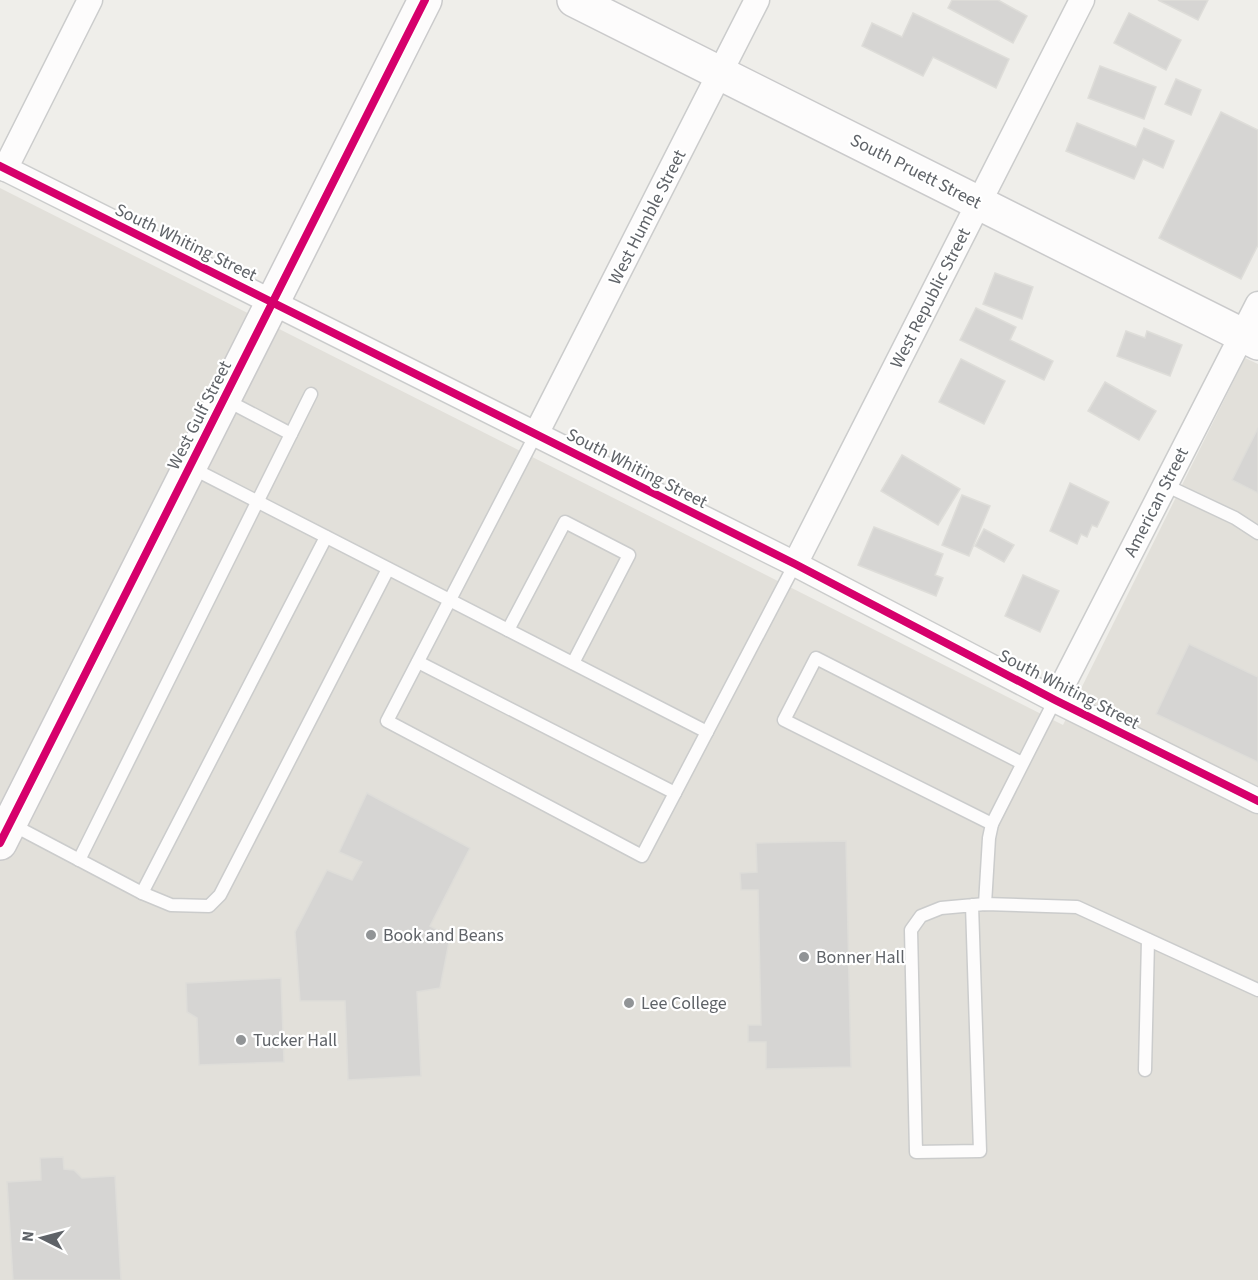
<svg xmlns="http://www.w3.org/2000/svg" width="1258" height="1280" font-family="'Source Sans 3',sans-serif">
<rect width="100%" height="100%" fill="#efeeea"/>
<polygon fill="#e2e0da" points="0,188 1063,725 1245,358 1258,364 1258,1280 0,1280"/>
<g fill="#d6d5d3" stroke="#deddd9" stroke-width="1.5">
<polygon points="952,0 998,0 1027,16 1013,43 948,8"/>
<polygon points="1158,0 1208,0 1198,20"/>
<polygon points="913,13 1009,59 996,88 933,57 923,76 862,46 872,23 902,37"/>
<polygon points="1129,13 1181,40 1166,70 1114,43"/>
<polygon points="1100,66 1156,87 1144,119 1088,98"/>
<polygon points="1176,79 1201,90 1191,115 1165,104"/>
<polygon points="1221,112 1258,130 1258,245 1241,279 1159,238"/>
<polygon points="1077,123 1136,147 1144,128 1174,141 1163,168 1143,159 1134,179 1066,151"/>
<polygon points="995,273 1033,287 1022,319 983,304"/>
<polygon points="976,308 1016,327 1010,340 1053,361 1044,380 960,340"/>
<polygon points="1126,331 1145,338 1147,331 1182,345 1170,376 1117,356"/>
<polygon points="961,359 1005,381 984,424 939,402"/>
<polygon points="1105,382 1156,411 1139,440 1088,411"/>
<polygon points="1258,428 1258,493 1232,480"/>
<polygon points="902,455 960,489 938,525 881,491"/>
<polygon points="1070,483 1109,502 1097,527 1092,525 1087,537 1081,534 1077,544 1050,531"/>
<polygon points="962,495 990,506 969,556 942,545"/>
<polygon points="874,527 943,554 935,575 943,578 936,596 858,565"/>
<polygon points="984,529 1014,545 1004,562 975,546"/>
<polygon points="1023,575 1059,591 1040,632 1005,616"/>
<polygon points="1189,644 1258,677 1258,762 1156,714"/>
<polygon points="367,793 470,848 430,926 450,937 440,988 417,992 421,1076 348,1080 345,1001 300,1001 295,932 327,870 352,880 362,862 339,852"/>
<polygon points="846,841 851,1067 766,1069 766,1042 748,1042 748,1025 761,1025 758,890 741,890 740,873 757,872 756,843"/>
<polygon points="281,978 284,1062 199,1065 197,1018 187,1012 186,983"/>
<polygon points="63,1157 64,1169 74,1170 82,1178 115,1176 121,1280 13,1280 7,1182 41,1180 40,1158"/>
</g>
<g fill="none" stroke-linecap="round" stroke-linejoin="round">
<defs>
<g id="lane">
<polyline points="226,400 291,434"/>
<polyline points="536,434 387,721 642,856 795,564"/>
<polyline points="190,467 707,732"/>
<polyline points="1165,485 1235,518 1258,533"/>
<polyline points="508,630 565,522 629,555 573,663"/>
<polyline points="418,662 675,793"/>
<polyline points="11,824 142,893 171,905 209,906 220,895 388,569"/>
<polyline points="992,824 784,720 816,658 1022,763"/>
<polyline points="79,860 311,394"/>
<polyline points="142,893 326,537"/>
<polyline points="985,904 989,838 992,824 1055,700"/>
<polyline points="972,905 980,1151 916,1152 911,930 921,916 941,908 985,904 1077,907 1258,990"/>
<polyline points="1145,1070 1148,940"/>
</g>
<g id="street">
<polyline points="0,166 795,564 1055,700 1258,801"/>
<polyline points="5,169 90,0"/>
<polyline points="536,434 757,0"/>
<polyline points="795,564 1082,0"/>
<polyline points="1055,700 1258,304"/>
</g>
<g id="secondary">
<polyline points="574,0 1258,343"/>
<polyline points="0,843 425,0"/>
</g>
</defs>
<use href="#lane" stroke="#cbcccc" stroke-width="15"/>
<use href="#street" stroke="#cbcccc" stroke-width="27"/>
<use href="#secondary" stroke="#cacacb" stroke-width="36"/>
<use href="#lane" stroke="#fdfcfc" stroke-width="12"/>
<use href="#street" stroke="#fdfcfc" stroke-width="24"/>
<use href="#secondary" stroke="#fdfcfc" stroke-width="33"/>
<defs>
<g id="cycleway">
<polyline points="0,166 795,564 1055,700 1258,801"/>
<polyline points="0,843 425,0"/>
</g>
</defs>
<use href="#cycleway" stroke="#fff" stroke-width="11"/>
<use href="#cycleway" stroke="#d6006c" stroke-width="8"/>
</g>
<g fill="#919496" stroke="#fff" stroke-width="2">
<circle cx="371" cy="935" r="6"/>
<circle cx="804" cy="957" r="6"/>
<circle cx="629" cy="1003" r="6"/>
<circle cx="241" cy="1040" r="6"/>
</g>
<g text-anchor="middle" stroke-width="4.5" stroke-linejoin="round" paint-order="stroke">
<g font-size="18" fill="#5f6368" stroke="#fff">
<text transform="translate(916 171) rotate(27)" y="6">South Pruett Street</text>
<text transform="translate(647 217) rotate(-63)" y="6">West Humble Street</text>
<text transform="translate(186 242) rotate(26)" y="6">South Whiting Street</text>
<text transform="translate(930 298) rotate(-63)" y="6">West Republic Street</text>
<text transform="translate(199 415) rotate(-63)" y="6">West Gulf Street</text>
<text transform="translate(637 468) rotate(27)" y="6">South Whiting Street</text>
<text transform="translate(1156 502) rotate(-63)" y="6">American Street</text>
<text transform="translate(1069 689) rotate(27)" y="6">South Whiting Street</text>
</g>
<g font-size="18" fill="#5f6368" stroke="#fff" text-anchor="start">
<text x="383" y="941">Book and Beans</text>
<text x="816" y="963">Bonner Hall</text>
<text x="641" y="1009">Lee College</text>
<text x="253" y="1046">Tucker Hall</text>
</g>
</g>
<g transform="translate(42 1238) rotate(276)" stroke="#ffffff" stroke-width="4.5" paint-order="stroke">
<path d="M0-4.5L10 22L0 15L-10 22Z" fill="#5f6368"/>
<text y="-9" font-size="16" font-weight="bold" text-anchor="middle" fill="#5f6368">N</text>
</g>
</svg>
